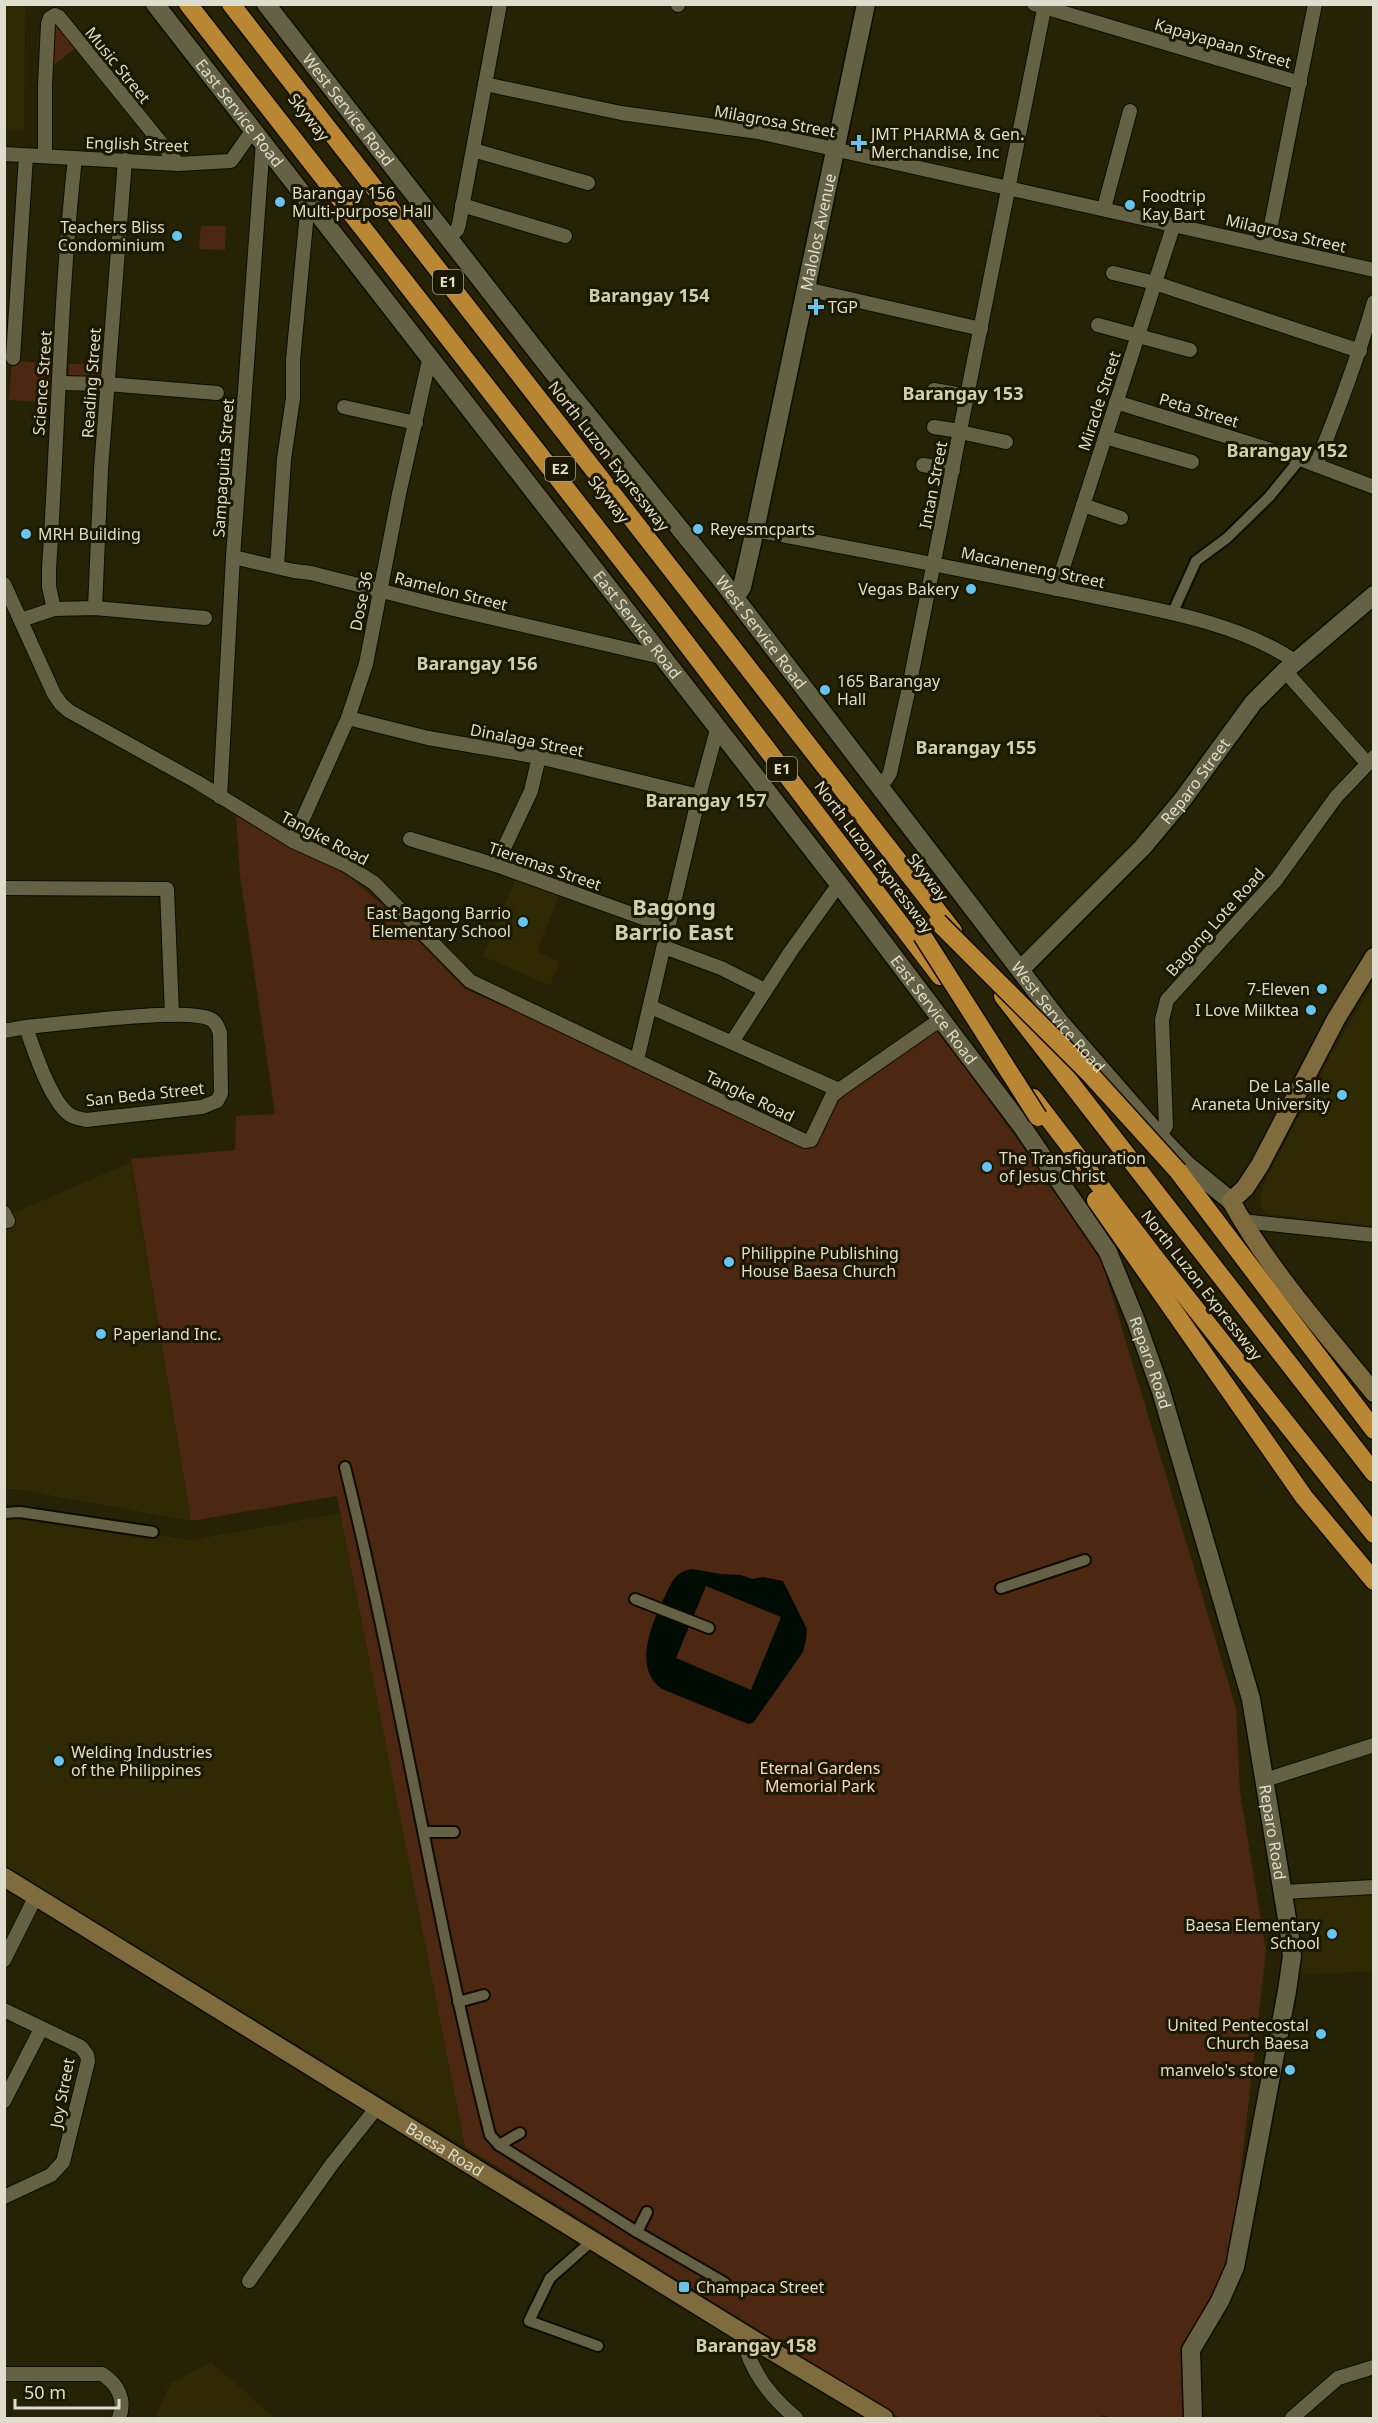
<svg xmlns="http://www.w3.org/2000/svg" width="1378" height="2423" font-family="'Noto Sans',sans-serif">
<rect width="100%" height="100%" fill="#262206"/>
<g fill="#2f2904">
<polygon points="5,4 25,5 24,131 5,130"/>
<polygon points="517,877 560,892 537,952 560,961 550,986 483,956"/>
<polygon points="1373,984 1373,1226 1266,1214 1260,1205 1262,1187 1329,1058"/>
<polygon points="131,1162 191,1521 15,1489 5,1489 4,1217"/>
<polygon points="341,1513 465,2147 5,1867 4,1517 98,1527 192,1540"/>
<polygon points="1373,1889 1373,1972 1295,1974 1288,1896"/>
<polygon points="211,2362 275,2418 155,2418 170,2384"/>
</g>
<g fill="#4c2711">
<polygon points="54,17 79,45 54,65"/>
<polygon points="201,226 226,226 225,250 199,249"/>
<polygon points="12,361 58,363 54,402 9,400"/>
<polygon points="69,364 103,364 102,377 69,376"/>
<polygon points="236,816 345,873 385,907 465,989 636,1064 808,1147 835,1102 850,1089 937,1029 1099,1252 1236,1708 1240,1792 1266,1951 1230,2265 1187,2347 1190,2418 1112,2418 1102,2415 1099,2418 900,2418 465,2147 337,1496 191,1521 131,1159 235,1150 236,1116 275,1114 240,875"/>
</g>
<path fill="#000b03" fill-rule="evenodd" d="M692,1569L721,1574L741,1575L752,1579L763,1577L783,1581L807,1629L806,1640L803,1652L753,1723L748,1724L662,1689C632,1669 652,1623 664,1598C668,1590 672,1579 679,1574C683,1571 688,1570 692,1569ZM706,1586L781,1617L751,1690L676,1658Z"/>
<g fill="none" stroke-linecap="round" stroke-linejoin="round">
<defs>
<g id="pedestrian">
<polyline points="1172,614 1196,561 1227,538 1269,497 1300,459"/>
<path d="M345,1467C400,1689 434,1914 490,2135L499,2145L637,2232L725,2283"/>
<polyline points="4,1513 20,1512 153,1532"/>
<polyline points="1001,1588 1085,1560"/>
<polyline points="635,1599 709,1628"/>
<polyline points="424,1832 454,1832"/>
<polyline points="458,2002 484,1995"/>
<polyline points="499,2145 520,2133"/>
<polyline points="637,2232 647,2212"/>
<polyline points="593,2240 550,2278 529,2321 598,2346"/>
</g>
<g id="minor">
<polyline points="1034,4 1300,83"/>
<polyline points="678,5 678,4"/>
<polyline points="485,84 621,113 758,132 1374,270"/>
<polyline points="473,150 588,183"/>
<polyline points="4,154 178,164 231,161 253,130"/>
<polyline points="45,156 45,85 48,24 50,18 55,15 59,17 178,164"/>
<polyline points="462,205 565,236"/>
<polyline points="1104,208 1130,111"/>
<polyline points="448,238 457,230 459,224 500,4"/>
<polyline points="1267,245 1315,4"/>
<polyline points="1113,273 1155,283 1360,351"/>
<polyline points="806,289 981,329"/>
<polyline points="1098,325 1190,350"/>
<polyline points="13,358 26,156"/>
<polyline points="59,383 107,384 217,393"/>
<polyline points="934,390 967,396"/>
<polyline points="1116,402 1300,459 1374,487"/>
<polyline points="344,407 416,423"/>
<polyline points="934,427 960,431"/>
<polyline points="960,432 1006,442"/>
<polyline points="1105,437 1192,462"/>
<polyline points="923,465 953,470"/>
<path d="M1316,465C1338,411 1358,358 1374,302"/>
<polyline points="1083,505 1121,518"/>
<path d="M755,530C861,550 966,570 1072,592C1143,607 1236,620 1296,662"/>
<polyline points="233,557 294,571 311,573 441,606 661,657"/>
<polyline points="277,567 284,459 293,398 293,360 308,202"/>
<polyline points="4,584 54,694 61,704 69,711 197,782 293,841 346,865 374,883 470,981 805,1141 811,1140 832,1096 839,1090 941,1019"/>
<polyline points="1056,589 1174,224"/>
<polyline points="95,608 101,469 125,160"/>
<path d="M54,609L49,587V569C58,432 60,295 75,158"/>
<polyline points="21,620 54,609 95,608 205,618"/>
<polyline points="1285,671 1367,763"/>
<polyline points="348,718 428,738 539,757 699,796"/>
<polyline points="880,786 887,778 890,773 908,692 1045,4"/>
<polyline points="220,797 233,557 263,142"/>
<polyline points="410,839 496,865 668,927"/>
<polyline points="293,841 348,718 366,664 399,494 430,356"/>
<polyline points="496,865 531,791 539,757"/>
<polyline points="4,888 167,889 172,1015"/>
<polyline points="664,947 721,968 765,990"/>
<polyline points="651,1007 839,1090"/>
<path d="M4,1031L26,1027C60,1024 186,1007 210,1019C216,1021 218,1027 220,1033L221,1093L217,1101L202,1107L86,1120C82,1119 76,1118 72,1116C52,1106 33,1048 26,1027"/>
<polyline points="732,1042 791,951 839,884"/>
<polyline points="637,1060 699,796 718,726"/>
<polyline points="1160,1137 1166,1126 1162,1020 1167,1000 1276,880 1336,797 1374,757"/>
<polyline points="4,1213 8,1221"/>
<polyline points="1242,1221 1374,1235"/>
<polyline points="1265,1780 1374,1745"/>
<polyline points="1284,1892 1374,1887"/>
<polyline points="4,1960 36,1896"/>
<polyline points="4,2010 81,2047 87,2055 88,2061 63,2162 51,2175 4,2197"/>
<polyline points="4,2101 41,2029"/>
<polyline points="249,2281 332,2164 378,2106"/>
<path d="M752,2339L746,2349C755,2377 774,2400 796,2418"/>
<path d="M4,2374H102C118,2384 126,2400 119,2418"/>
<polyline points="1292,2418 1338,2378 1374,2367"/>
</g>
<g id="tertiary">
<path id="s1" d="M155,4L839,884L1021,1125L1108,1252L1136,1321L1161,1391L1251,1699L1290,1937L1292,1956L1287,1991L1235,2267L1220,2301L1191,2350L1193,2418"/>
<path id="s2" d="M266,4L552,371L719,577L1059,1021L1160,1137L1187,1165L1231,1201"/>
<path id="s3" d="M735,598L742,587L755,530L866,4"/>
<path id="s4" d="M1020,970L1142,848L1183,799L1253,703L1285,671L1374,595"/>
</g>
<g id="secondary">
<path d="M1374,957L1336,1019L1260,1165L1245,1188L1231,1201C1269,1270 1324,1331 1374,1393"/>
<path id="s5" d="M4,1877L752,2339L884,2418"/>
</g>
<g id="motorway">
<polyline points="188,4 660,609 940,976"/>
<polyline points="231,4 953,931"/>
<polyline points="1003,996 1374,1473"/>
<polyline points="1033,1098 1156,1259 1374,1534"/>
<polyline points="1178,1171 1374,1430"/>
<polyline points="1096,1200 1304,1497 1374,1581"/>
</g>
</defs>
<use href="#pedestrian" stroke="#0f0b00" stroke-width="14"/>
<use href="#minor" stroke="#0f0b00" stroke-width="16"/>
<use href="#tertiary" stroke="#0f0b00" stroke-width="21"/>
<use href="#secondary" stroke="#0f0b00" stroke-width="21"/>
<use href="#motorway" stroke="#0f0b00" stroke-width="21"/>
<use href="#pedestrian" stroke="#656144" stroke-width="10"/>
<use href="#minor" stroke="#656144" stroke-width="14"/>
<use href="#tertiary" stroke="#656144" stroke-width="18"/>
<use href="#secondary" stroke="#7e6c3f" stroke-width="18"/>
<use href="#motorway" stroke="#b98634" stroke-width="18"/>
<defs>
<g id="motorway-bridge">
<polyline points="938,922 1090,1074 1178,1171"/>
<polyline points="922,935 1038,1117"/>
</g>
</defs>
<use href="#motorway-bridge" stroke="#0f0b00" stroke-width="21" stroke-linecap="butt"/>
<use href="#motorway-bridge" stroke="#b98634" stroke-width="18"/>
</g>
<g fill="#67c4f0" stroke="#1c1800" stroke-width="2">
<path d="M856 134h6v6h6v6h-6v6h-6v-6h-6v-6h6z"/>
<circle cx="280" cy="202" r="6"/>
<circle cx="1130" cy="205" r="6"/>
<circle cx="177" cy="236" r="6"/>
<path d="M813 298h6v6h6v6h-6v6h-6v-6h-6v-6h6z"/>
<circle cx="698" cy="529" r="6"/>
<circle cx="26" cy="534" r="6"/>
<circle cx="971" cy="589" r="6"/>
<circle cx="825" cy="690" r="6"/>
<circle cx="523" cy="922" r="6"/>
<circle cx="1322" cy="989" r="6"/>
<circle cx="1311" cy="1010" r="6"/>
<circle cx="1342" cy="1095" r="6"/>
<circle cx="987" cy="1167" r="6"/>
<circle cx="729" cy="1262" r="6"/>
<circle cx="101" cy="1334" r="6"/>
<circle cx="59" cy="1761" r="6"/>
<circle cx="1332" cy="1934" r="6"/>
<circle cx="1321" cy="2034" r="6"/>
<circle cx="1290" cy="2070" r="6"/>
<rect x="678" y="2281" width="12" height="12" rx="3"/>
</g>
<g text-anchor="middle" stroke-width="6" stroke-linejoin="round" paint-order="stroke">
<g fill="#1c1800" stroke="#a4a290" stroke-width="1.5">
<rect x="433" y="270" width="30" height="24" rx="4.5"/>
<rect x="545" y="457" width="30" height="24" rx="4.5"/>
<rect x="767" y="757" width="30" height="24" rx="4.5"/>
</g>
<g font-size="15" font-weight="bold" fill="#dfddcd">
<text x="448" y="287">E1</text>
<text x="560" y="474">E2</text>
<text x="782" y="774">E1</text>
</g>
<g font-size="16" fill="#dfddcd" stroke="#1c1800">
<text transform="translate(1223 43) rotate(16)" y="6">Kapayapaan Street</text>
<text transform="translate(118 65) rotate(51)" y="6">Music Street</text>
<text dy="6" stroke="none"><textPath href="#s2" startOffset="134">West Service Road</textPath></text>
<text dy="6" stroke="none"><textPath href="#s1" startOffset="138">East Service Road</textPath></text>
<text transform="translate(309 117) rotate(52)" y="6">Skyway</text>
<text transform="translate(775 121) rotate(10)" y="6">Milagrosa Street</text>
<text transform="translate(137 144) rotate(2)" y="6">English Street</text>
<text dy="6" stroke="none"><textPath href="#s3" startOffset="376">Malolos Avenue</textPath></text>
<text transform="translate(1286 233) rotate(13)" y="6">Milagrosa Street</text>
<text transform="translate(42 383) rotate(-86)" y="6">Science Street</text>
<text transform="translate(91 383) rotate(-86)" y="6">Reading Street</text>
<text transform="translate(1099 401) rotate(-72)" y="6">Miracle Street</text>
<text transform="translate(1199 410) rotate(17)" y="6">Peta Street</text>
<text transform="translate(609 456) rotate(52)" y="6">North Luzon Expressway</text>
<text transform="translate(223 468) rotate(-86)" y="6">Sampaguita Street</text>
<text transform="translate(933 485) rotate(-79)" y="6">Intan Street</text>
<text transform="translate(609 499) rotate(52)" y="6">Skyway</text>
<text transform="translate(1033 567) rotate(12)" y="6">Macaneneng Street</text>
<text transform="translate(451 591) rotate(14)" y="6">Ramelon Street</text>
<text transform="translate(361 601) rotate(-79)" y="6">Dose 36</text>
<text dy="6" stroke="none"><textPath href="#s1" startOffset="786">East Service Road</textPath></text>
<text dy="6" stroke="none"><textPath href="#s2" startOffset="800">West Service Road</textPath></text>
<text transform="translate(527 740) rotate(11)" y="6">Dinalaga Street</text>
<text dy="6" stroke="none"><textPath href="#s4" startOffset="258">Reparo Street</textPath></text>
<text transform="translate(325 838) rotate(28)" y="6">Tangke Road</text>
<text transform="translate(874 857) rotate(53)" y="6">North Luzon Expressway</text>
<text transform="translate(545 866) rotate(19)" y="6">Tieremas Street</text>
<text transform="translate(928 877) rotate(52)" y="6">Skyway</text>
<text transform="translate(1215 922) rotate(-48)" y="6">Bagong Lote Road</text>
<text dy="6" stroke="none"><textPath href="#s1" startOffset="1272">East Service Road</textPath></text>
<text dy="6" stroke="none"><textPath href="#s2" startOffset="1286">West Service Road</textPath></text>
<text transform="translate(145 1094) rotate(-6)" y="6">San Beda Street</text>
<text transform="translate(750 1096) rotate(26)" y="6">Tangke Road</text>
<text transform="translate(1202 1285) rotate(52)" y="6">North Luzon Expressway</text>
<text dy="6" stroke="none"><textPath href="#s1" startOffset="1689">Reparo Road</textPath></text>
<text dy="6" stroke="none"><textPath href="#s1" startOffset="2175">Reparo Road</textPath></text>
<text transform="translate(62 2093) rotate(-79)" y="6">Joy Street</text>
<text dy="6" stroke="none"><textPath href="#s5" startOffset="518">Baesa Road</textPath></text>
</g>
<g font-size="16" fill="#dfddcd" stroke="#1c1800" text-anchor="start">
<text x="871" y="140">JMT PHARMA &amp; Gen.<tspan x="871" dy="18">Merchandise, Inc</tspan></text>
<text x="292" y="199">Barangay 156<tspan x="292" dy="18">Multi-purpose Hall</tspan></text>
<text x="1142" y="202">Foodtrip<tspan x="1142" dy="18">Kay Bart</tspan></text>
<text x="165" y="233" text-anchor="end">Teachers Bliss<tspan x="165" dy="18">Condominium</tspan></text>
<text x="828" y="313">TGP</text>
<text x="710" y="535">Reyesmcparts</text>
<text x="38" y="540">MRH Building</text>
<text x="959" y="595" text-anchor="end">Vegas Bakery</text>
<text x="837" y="687">165 Barangay<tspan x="837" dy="18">Hall</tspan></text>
<text x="511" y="919" text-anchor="end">East Bagong Barrio<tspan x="511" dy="18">Elementary School</tspan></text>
<text x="1310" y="995" text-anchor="end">7-Eleven</text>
<text x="1299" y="1016" text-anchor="end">I Love Milktea</text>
<text x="1330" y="1092" text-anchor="end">De La Salle<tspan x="1330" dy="18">Araneta University</tspan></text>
<text x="999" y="1164">The Transfiguration<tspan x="999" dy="18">of Jesus Christ</tspan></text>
<text x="741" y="1259">Philippine Publishing<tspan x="741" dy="18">House Baesa Church</tspan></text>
<text x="113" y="1340">Paperland Inc.</text>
<text x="71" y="1758">Welding Industries<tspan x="71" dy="18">of the Philippines</tspan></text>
<text x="1320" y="1931" text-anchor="end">Baesa Elementary<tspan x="1320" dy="18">School</tspan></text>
<text x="1309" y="2031" text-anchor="end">United Pentecostal<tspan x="1309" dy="18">Church Baesa</tspan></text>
<text x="1278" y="2076" text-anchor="end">manvelo's store</text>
<text x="696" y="2293">Champaca Street</text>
</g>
<g font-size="16" fill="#f9d5c2" stroke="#1c1800">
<text x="820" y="1774">Eternal Gardens<tspan x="820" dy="18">Memorial Park</tspan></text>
</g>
<g font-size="18" font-weight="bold" fill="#d3cfae" stroke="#1c1800">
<text x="649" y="302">Barangay 154</text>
<text x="963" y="400">Barangay 153</text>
<text x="1287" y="457">Barangay 152</text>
<text x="477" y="670">Barangay 156</text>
<text x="976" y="754">Barangay 155</text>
<text x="706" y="807">Barangay 157</text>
<text x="756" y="2352">Barangay 158</text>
</g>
<g font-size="22" font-weight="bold" fill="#d3cfae" stroke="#1c1800">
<text x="674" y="915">Bagong<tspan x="674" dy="25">Barrio East</tspan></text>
</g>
</g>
<rect width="1378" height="2423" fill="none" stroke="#dfddcd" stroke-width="12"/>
<path d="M15 2399v9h104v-9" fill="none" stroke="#dfddcd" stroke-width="3"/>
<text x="24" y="2399" font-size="18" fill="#dfddcd" stroke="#1c1800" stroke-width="4.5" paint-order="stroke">50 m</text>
</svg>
